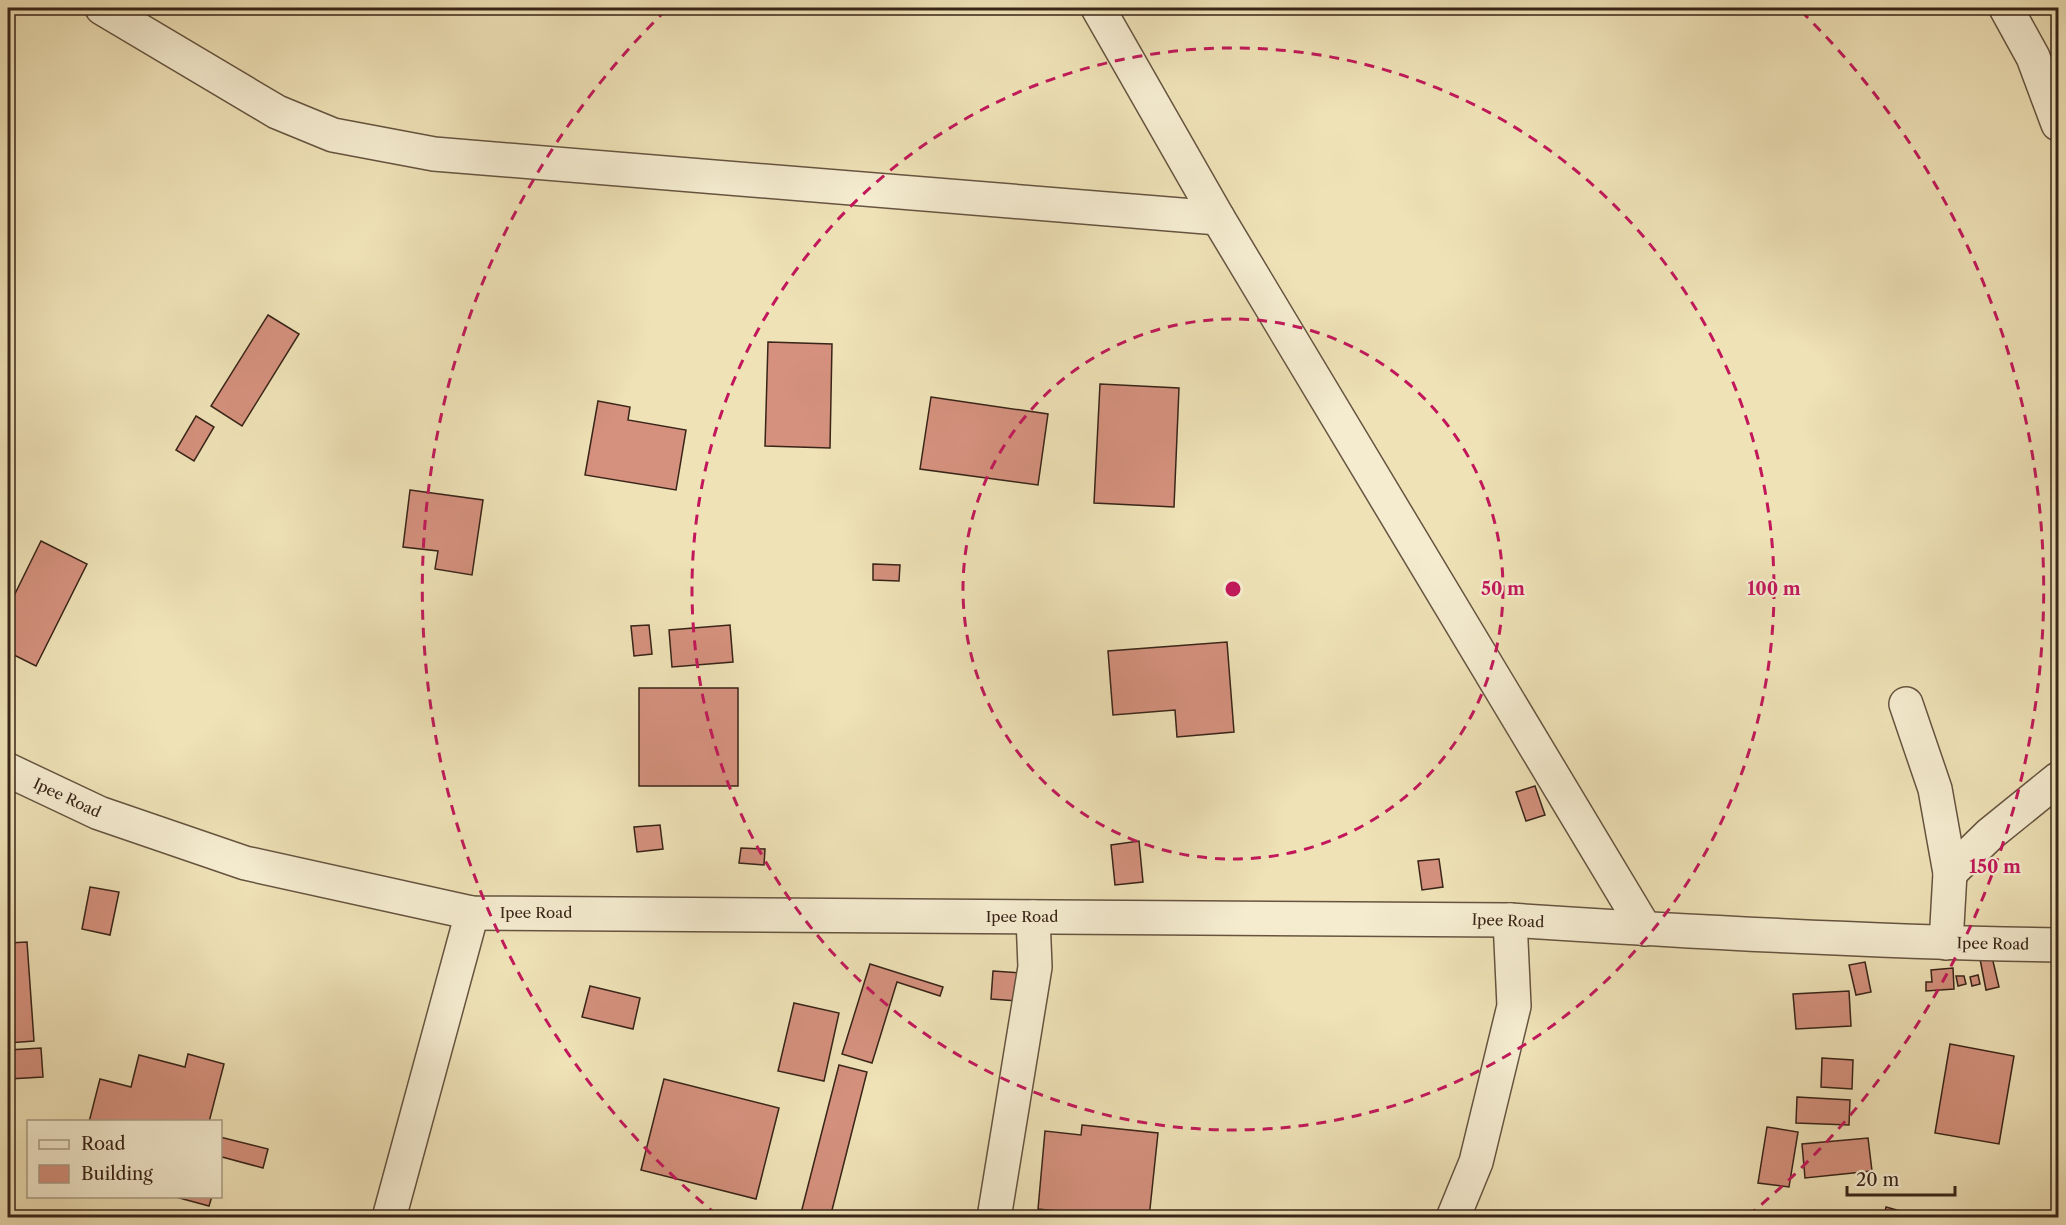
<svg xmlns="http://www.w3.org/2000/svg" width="2066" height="1225" font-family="'Libre Caslon Text',serif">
<rect width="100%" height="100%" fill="#efe2b7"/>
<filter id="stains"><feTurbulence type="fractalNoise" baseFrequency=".00333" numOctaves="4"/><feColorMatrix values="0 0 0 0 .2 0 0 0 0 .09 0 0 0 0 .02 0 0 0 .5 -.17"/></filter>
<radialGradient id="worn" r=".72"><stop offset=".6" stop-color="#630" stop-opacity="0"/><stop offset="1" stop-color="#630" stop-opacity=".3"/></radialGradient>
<g fill="#d5917e" stroke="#382418" stroke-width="1.5">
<polygon points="268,315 299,334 242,426 211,406"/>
<polygon points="768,342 832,344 830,448 765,446"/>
<polygon points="1100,384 1179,388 1174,507 1094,503"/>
<polygon points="931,397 1048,414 1038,485 920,469"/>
<polygon points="598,401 630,407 628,420 686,430 676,490 585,475"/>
<polygon points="196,416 214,427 194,461 176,450"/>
<polygon points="410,490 483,500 472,575 435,569 438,551 403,547"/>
<polygon points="41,541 87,564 36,666 8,652 8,608"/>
<polygon points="873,564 900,565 899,581 873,580"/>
<polygon points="649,625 652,654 634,656 631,626"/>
<polygon points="730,625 733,662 672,667 669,630"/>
<polygon points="1227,642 1234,732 1177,737 1175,710 1113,715 1108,651"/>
<rect x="639" y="688" width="99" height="98"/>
<polygon points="1535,786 1545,815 1526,821 1516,792"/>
<polygon points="660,825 663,849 637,852 634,827"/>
<polygon points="1139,841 1143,882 1115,885 1111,845"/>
<polygon points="741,848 765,849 764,865 739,863"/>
<polygon points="1439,859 1443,887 1422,890 1418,861"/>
<polygon points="90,887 119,892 110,935 82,929"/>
<polygon points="27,942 34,1041 8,1043 8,943"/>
<polygon points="1992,957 1999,987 1986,990 1980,959"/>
<polygon points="1865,962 1871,992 1856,995 1849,965"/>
<polygon points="870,964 943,987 940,996 897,982 872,1063 842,1054"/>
<polygon points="1953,968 1954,989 1926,991 1926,982 1932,982 1931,970"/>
<polygon points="993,971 1021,973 1019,1001 991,999"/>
<polygon points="1978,975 1980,984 1972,986 1970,977"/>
<polygon points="1956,976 1964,976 1966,984 1958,986"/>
<polygon points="590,986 640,998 633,1029 582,1017"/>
<polygon points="1849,991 1851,1026 1796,1029 1793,994"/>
<polygon points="794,1003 839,1013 824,1081 778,1071"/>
<polygon points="1950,1044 2014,1056 1999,1144 1935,1133"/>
<polygon points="41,1048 43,1077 9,1079 14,1150 8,1151 8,1050"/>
<polygon points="188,1054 224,1064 209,1122 89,1122 100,1079 131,1087 139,1055 185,1067"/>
<polygon points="1822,1058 1853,1060 1852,1089 1821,1087"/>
<polygon points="839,1065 867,1072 830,1218 804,1218 800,1217"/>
<polygon points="664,1079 779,1108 756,1199 641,1170"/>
<polygon points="1797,1097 1850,1100 1849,1125 1796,1123"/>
<polygon points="1082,1125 1158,1133 1149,1218 1123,1218 1038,1209 1045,1131 1081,1135"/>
<polygon points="1767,1127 1798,1132 1789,1187 1758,1183"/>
<polygon points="220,1137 268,1149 263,1168 222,1157 220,1164"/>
<polygon points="1868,1138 1872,1171 1805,1178 1802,1144"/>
<polygon points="172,1196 212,1196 209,1206"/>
<polygon points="1886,1207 1915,1215 1915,1218 1884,1218"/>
</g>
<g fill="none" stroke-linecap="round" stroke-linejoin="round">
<defs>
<g id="minor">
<polyline points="102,8 277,112 333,135 434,154 1218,218"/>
<polyline points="1098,8 1218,218 1645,929"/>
<polyline points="2006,8 2033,57 2058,124"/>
<polyline points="1906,704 1935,789 1950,873 1946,943"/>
<path d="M8,770L99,813L245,863L472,913L1510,920C1692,932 1875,942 2058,945"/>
<polyline points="1950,873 1990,834 2058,779"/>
<polyline points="389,1218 472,913"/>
<polyline points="994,1218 1035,967 1033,917"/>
<polyline points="1453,1218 1476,1162 1514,1006 1510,920"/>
</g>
</defs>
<use href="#minor" stroke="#665440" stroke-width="36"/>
<use href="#minor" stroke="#f5ecd0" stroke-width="33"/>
</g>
<g fill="none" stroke="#c2185b" stroke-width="3" stroke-dasharray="10 8">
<circle cx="1233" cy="589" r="270"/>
<circle cx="1233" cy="589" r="541"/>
<path d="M717 1215A811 811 0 0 1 665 11M1801 11A811 811 0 0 1 1749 1215"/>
</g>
<g text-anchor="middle" stroke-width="4.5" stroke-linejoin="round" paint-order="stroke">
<g font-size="15" fill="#382418" stroke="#f5ecd0">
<text transform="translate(67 798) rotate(25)" y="5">Ipee Road</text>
<text x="536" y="918">Ipee Road</text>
<text x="1022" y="922">Ipee Road</text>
<text transform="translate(1508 921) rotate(2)" y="5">Ipee Road</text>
<text transform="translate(1993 944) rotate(1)" y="5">Ipee Road</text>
</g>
</g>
<circle cx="1233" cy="589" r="9" fill="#c2185b" stroke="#f5ecd0" stroke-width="3"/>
<g font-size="18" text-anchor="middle" font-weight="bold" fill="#c2185b" stroke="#f5ecd0" stroke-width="4.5" stroke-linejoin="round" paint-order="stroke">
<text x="1503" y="595">50 m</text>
<text x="1774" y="595">100 m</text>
<text x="1995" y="873">150 m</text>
</g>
<rect width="2066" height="1225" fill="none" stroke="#efe2b7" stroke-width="30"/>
<rect x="9" y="9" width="2048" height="1207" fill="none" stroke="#382418" stroke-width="3"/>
<rect x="15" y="15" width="2036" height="1195" fill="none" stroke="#382418" stroke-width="1.5"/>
<rect x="27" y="1120" width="195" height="78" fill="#f5ecd0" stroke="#a99c86" stroke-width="1.5"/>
<rect x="39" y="1140" width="30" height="9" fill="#f5ecd0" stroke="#a99c86" stroke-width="1.5"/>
<text x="81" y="1150" font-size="18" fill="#382418">Road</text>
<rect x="39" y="1165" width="30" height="18" fill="#d5917e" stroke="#a99c86" stroke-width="1.5"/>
<text x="81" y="1180" font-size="18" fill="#382418">Building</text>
<path d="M1847 1186v9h108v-9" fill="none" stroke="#382418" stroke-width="3"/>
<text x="1856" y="1186" font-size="18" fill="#382418" stroke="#f5ecd0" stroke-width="4.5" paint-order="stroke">20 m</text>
<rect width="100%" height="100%" filter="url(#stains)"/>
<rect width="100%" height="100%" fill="url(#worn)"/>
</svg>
